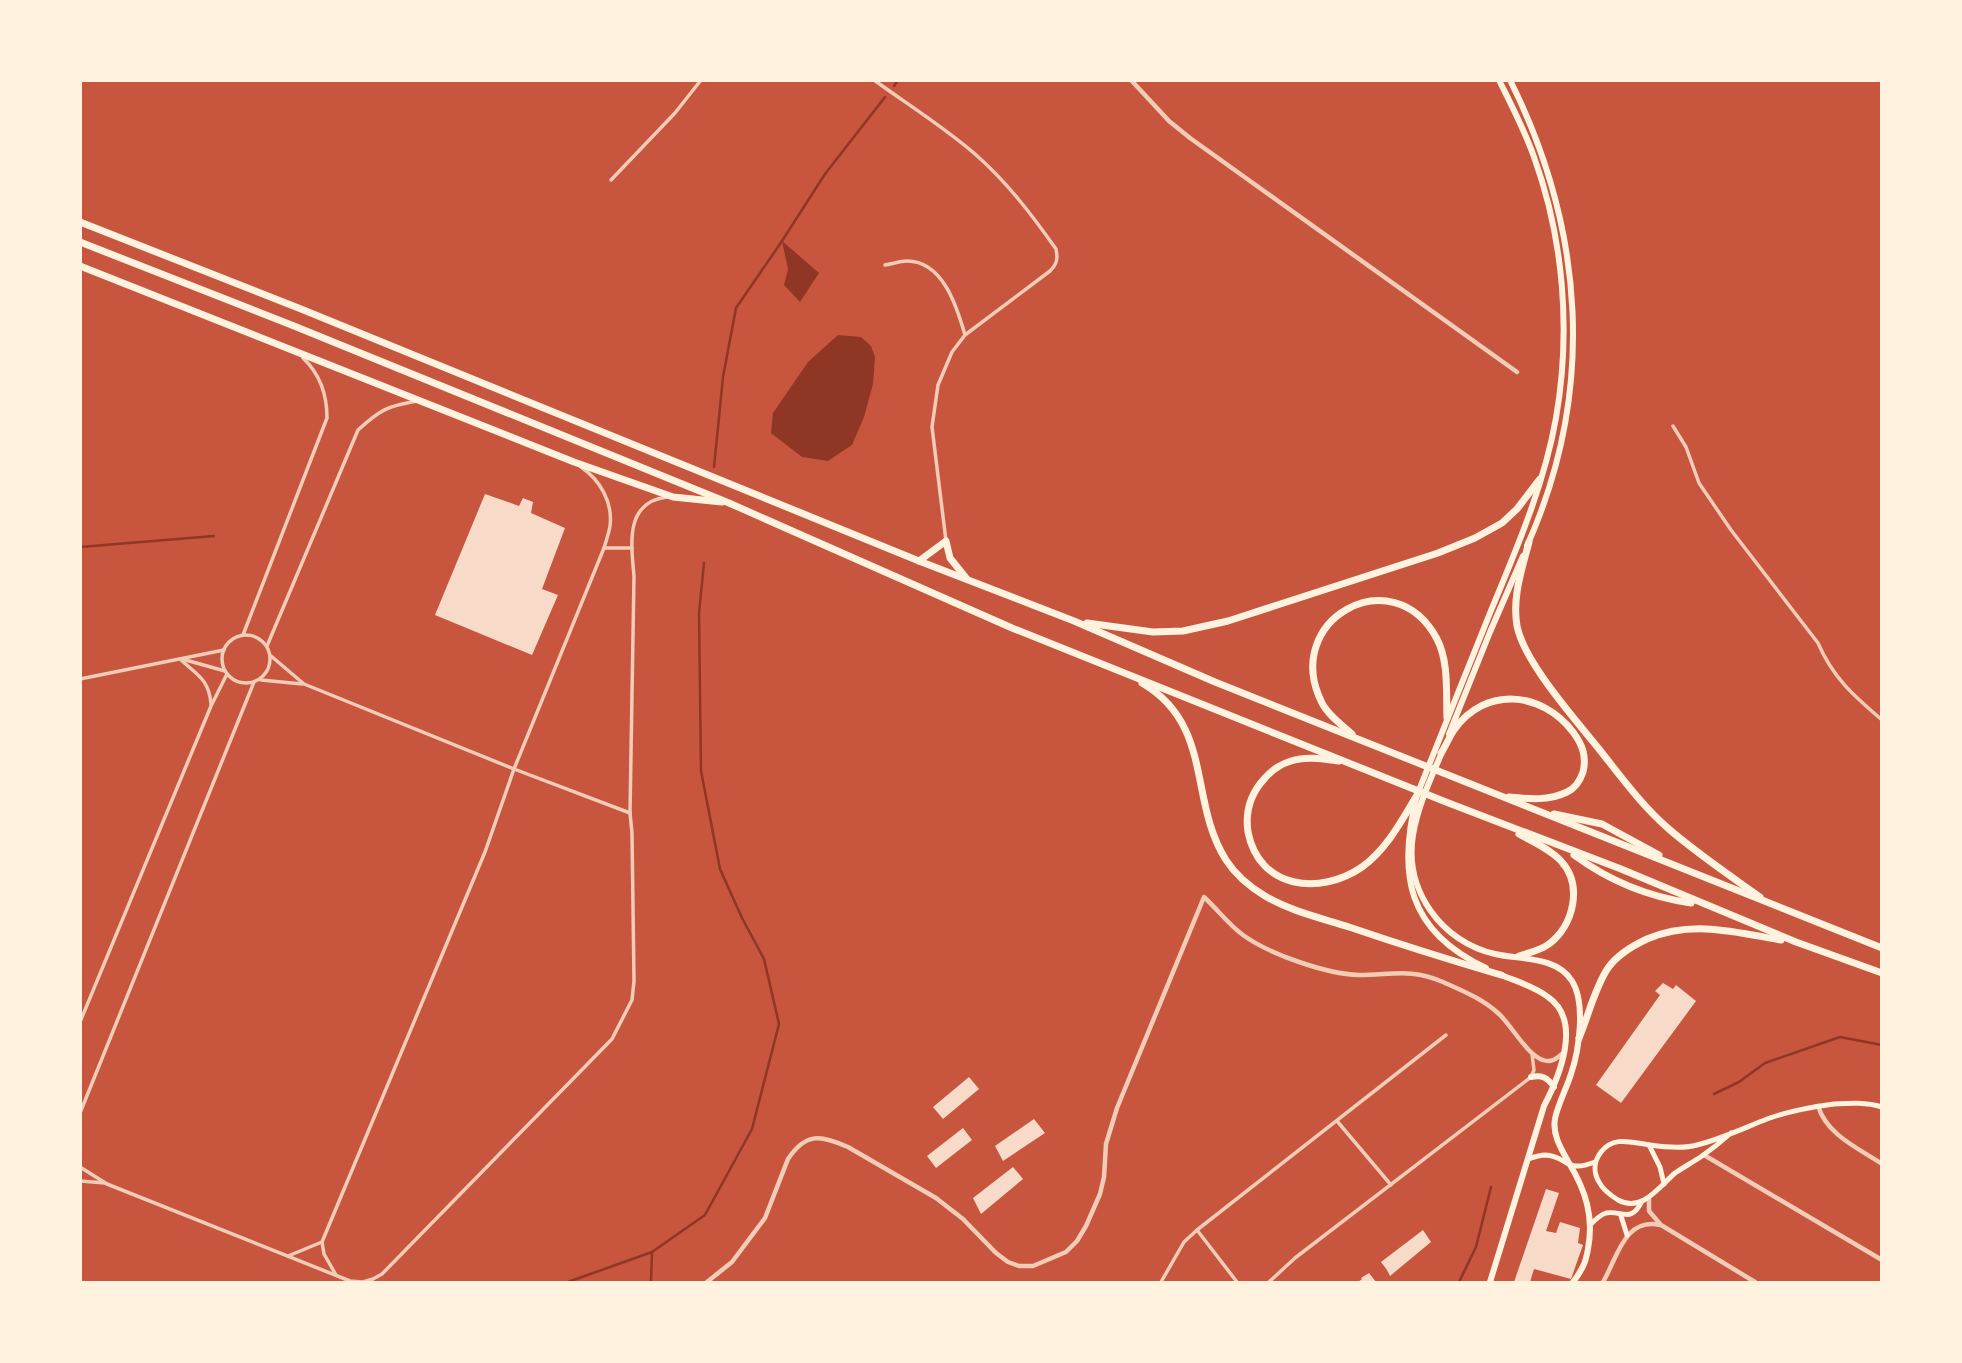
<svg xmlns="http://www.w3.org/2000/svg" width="1962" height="1363" font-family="'Playfair Display',serif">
<rect width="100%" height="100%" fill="#c8553d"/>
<g fill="#8f3625">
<polygon points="782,241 819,273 800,302 784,285 788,269"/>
<polygon points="838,335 861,337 871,346 875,357 873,384 864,417 852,445 828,461 802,457 771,433 773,413 808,362"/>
</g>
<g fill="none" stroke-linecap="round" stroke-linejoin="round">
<g stroke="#8f3625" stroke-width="2.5">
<polyline points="894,86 898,80"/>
<polyline points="714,467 723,377 736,308 782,241 825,174 885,97"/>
<polyline points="80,547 214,536"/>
<polyline points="1714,1094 1739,1082 1765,1063 1840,1037 1882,1045"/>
<polyline points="568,1282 652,1252 705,1215 752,1129 779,1024 764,959 742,918 720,869 701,771 699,613 704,563"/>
<polyline points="651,1282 652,1252"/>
<polyline points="1459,1282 1476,1247 1491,1187"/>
</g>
</g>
<g fill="#f7dbc8">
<polygon points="485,494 519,506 523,498 533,502 531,513 565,528 542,589 558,595 532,655 435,615"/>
<polygon points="1663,983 1673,989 1676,985 1696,1001 1621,1103 1596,1085 1660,995 1655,991"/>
<polygon points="969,1077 979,1089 943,1119 933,1107"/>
<polygon points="1034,1119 1045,1133 1003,1161 995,1146"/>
<polygon points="963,1128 972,1140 936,1168 927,1156"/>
<polygon points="1013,1167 1023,1179 981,1214 973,1198"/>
<polygon points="1546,1189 1559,1193 1546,1231 1556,1233 1560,1222 1580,1228 1578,1243 1583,1245 1571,1279 1534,1269 1530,1282 1514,1282"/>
<polygon points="1423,1230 1431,1242 1390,1276 1387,1270 1381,1262"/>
<polygon points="1369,1273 1376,1282 1358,1282 1362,1279 1361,1278"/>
</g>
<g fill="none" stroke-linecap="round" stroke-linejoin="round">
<g stroke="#f1ccb7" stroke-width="3.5">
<path d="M874,80C907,104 944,127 975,154C1007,182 1032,215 1056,249C1058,259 1057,264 1050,271L965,335L952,352L938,385L932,427L946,541"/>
<polyline points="611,180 675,113 701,80"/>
<path d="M885,265C892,264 900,261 907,261C943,261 957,307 965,335"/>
<path d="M1673,426L1686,447L1699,483L1731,530L1818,643C1833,678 1854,696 1882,720"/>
<polyline points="604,548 632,548"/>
<circle cx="246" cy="659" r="24"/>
<path d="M243,635L327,418C327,395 321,375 303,358"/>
<path d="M267,646L358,430C380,410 387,406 417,401"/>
<polyline points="271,656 304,684 514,769 630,813"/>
<path d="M180,659C197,675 209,679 211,704"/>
<polyline points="182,659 225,671"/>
<polyline points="80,679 224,650"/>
<polyline points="261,680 302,684"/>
<polyline points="80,1022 211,706 227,674"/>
<polyline points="80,1113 254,682"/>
<polyline points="1337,1121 1391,1185"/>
<path d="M80,1167L107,1184L350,1281L363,1282L373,1279L382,1274L612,1039L632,1000L634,981L632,833L630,813L634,576C631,543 625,502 667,497"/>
<polyline points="80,1181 105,1183"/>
<polyline points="1197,1230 1237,1282"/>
<polyline points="322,1242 324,1254 336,1275"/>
<path d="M288,1256L322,1242L485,852L514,769L604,548C606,541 609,533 610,526C613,502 600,480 581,467"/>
<polyline points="1161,1282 1184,1242 1197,1230 1446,1035"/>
<polyline points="1269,1282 1295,1258 1531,1077 1534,1070 1532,1054"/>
</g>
<g stroke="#f1ccb7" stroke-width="4.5">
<polyline points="1131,80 1169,121 1190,138 1517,372"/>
<path d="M1818,1106C1827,1135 1858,1148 1882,1164"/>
<polyline points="1704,1155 1882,1260"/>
<polyline points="1649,1198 1649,1211 1661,1225 1755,1282"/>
<path d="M707,1282L732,1262L765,1218L788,1159C806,1132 821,1135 848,1147L936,1198L963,1219L996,1253L1008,1262L1019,1266H1033L1066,1252L1077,1241L1086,1226L1100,1194L1104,1177L1106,1144L1117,1108L1204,897C1217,909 1229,925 1243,935C1269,954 1326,974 1359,975C1392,975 1411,968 1443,982C1463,991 1483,999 1499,1014C1512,1026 1527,1055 1543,1060C1551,1063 1556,1059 1562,1054"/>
<path d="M1603,1282C1617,1259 1624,1217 1660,1225"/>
</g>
<g stroke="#fff3e0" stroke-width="5">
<path d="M1731,1133C1722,1141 1712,1149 1702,1156C1693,1162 1684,1167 1675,1173C1659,1187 1642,1213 1618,1200C1610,1195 1603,1190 1599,1182C1593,1172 1594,1161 1601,1152C1614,1135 1632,1143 1650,1145C1664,1147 1683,1149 1697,1145C1721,1139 1744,1128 1767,1119C1789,1111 1811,1107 1834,1104C1850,1103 1866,1102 1882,1107"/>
<polyline points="1649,1145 1660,1167 1664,1184"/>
<path d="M1528,1159C1534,1157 1540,1155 1545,1155C1569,1156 1564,1174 1595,1162"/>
<polyline points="1621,1216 1627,1235"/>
<path d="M1591,1224C1595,1220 1600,1215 1606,1213C1622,1210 1631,1224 1642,1201"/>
</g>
<g stroke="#fff3e0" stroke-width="6">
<path d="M1510,80C1585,231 1596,391 1527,546"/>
<polyline points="1449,734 1490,632 1523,556"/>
<path d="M1443,750C1431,778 1418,805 1413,835C1404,891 1442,942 1495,954C1521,960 1556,956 1572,981C1586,1003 1579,1051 1571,1074C1567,1087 1557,1107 1555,1119C1552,1135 1562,1150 1569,1163C1586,1191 1594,1217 1588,1249C1587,1254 1586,1260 1584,1264C1581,1271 1577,1277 1573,1282"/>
<path d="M1486,968C1407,931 1397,874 1417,795C1441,735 1465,674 1490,613C1516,550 1544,486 1556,418C1571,332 1564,240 1534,157C1525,131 1512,106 1499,80"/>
<path d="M1531,1077C1542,1075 1547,1077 1554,1087"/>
<path d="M1490,1282L1544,1106C1559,1077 1583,1021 1548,997C1534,986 1515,981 1499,974"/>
</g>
<g stroke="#fff3e0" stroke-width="7">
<polyline points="80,222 301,309 919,561 1074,621 1215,682 1882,948"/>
<polyline points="80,242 294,326 729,503 1012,628 1446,802 1621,869 1796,942 1882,973"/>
<polyline points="80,266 574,462 673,497 722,502"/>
<path d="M1529,542C1522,569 1512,597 1517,626C1524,662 1575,719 1599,749C1621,777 1643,807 1670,830C1698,854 1729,875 1760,897"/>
<polyline points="919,561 946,541 950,558 966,578"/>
<polyline points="1087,623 1153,632 1183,631 1228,621 1438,553 1475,538 1502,523 1517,509 1540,479"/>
<path d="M1142,683C1214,725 1188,800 1226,860C1235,874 1250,887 1265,896C1290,911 1321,918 1349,927C1399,944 1450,960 1501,975"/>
<path d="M1352,734C1342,725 1328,715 1322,703C1280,620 1393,557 1437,639C1449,662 1446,693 1447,718"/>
<path d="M1441,753C1446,746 1449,737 1454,730C1485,686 1542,691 1573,732C1582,744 1587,756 1583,772C1580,781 1576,788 1567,792C1549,801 1529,799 1509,797"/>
<path d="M1339,761C1323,759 1307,756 1291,761C1281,764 1272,770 1265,778C1251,793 1245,812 1248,832C1259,889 1320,896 1362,867C1387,849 1402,820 1417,795"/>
<polyline points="1554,814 1602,824 1659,855"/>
<path d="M1574,855C1608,880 1649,897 1691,903"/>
<path d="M1519,956C1529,953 1541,950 1549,944C1574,925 1583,885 1561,861C1550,849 1533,842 1519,834"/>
<path d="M1579,1038C1588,1017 1595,987 1608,968C1618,954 1632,946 1647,939C1692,920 1735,932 1781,940"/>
</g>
</g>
<rect width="1962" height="1363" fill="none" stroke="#fff3e0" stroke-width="164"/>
</svg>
